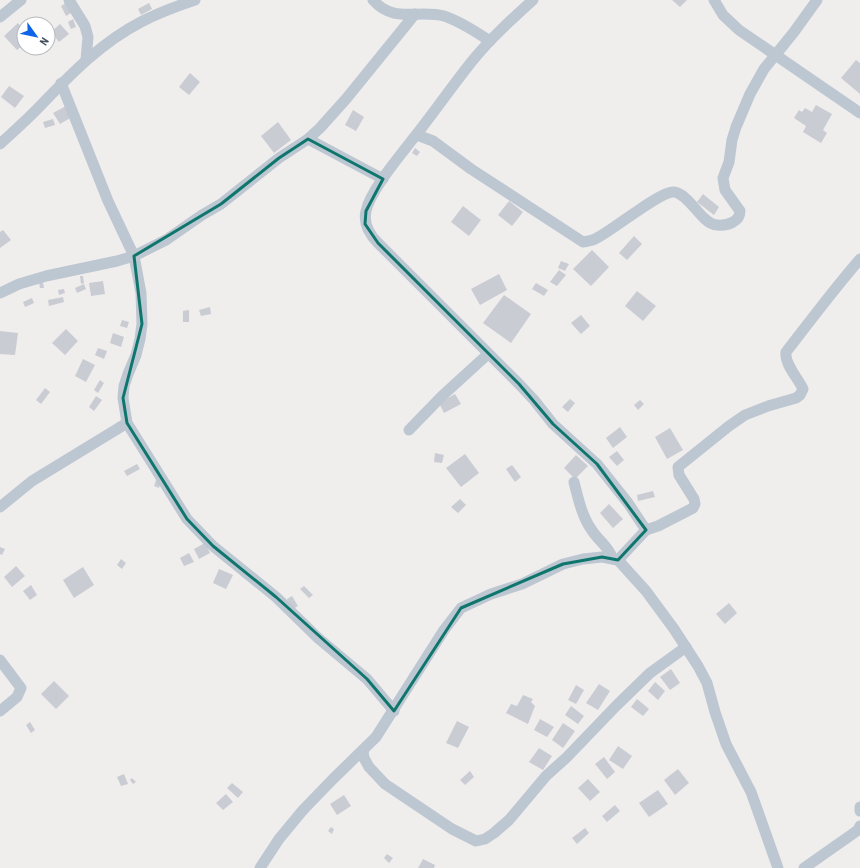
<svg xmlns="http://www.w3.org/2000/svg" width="860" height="868" font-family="'Roboto Condensed',sans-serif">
<rect width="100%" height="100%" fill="#f0eded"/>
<g fill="#c9ccd3">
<polygon points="672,0 687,0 680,7"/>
<polygon points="66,3 71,13 66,16 61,6"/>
<polygon points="149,3 152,9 141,15 138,9"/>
<polygon points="73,19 76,27 71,29 68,22"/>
<polygon points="18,23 24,30 24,44 17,50 4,36"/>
<polygon points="60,24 69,34 59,42 51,32"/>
<polygon points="856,60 860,63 860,94 841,78"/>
<polygon points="190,73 200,82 189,95 179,87"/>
<polygon points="9,86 24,96 15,108 1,97"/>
<polygon points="816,105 832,114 823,130 827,133 821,143 803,132 806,126 794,118 799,110 802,112 805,108 812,112"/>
<polygon points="66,106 72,117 60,124 53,113"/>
<polygon points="353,110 364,117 356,131 345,125"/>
<polygon points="53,119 55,125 45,128 43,122"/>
<polygon points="278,122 291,140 274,153 261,136"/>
<polygon points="415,148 420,152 417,156 412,153"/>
<polygon points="703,194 719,207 714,215 697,202"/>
<polygon points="509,201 523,212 512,226 498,215"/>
<polygon points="463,206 481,220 469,236 451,222"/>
<polygon points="3,230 11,240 0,248 0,232"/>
<polygon points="634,236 642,244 627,260 619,253"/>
<polygon points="592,250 609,267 591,286 573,269"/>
<polygon points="561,261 569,264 565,271 558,268"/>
<polygon points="559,270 566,275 557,286 550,282"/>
<polygon points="499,274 507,290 480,305 471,289"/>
<polygon points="80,276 83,276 84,283 81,284"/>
<polygon points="103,281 105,294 91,296 89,283"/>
<polygon points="39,282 43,282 44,288 40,288"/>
<polygon points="536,283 548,290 544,296 532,289"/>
<polygon points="84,284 86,289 77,293 75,288"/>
<polygon points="64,289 65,293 59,295 58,290"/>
<polygon points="637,291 656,306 643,321 625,306"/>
<polygon points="504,295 531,314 511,343 483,323"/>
<polygon points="63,297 64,302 49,306 48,300"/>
<polygon points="32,298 34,303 25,307 23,302"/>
<polygon points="210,307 211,314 201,316 199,310"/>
<polygon points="189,310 189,322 183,322 183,311"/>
<polygon points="581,315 590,326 581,334 571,323"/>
<polygon points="122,320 129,322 127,328 120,326"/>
<polygon points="66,329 78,341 65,355 52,343"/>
<polygon points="0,331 18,333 15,355 0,354"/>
<polygon points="113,333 124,337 121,347 110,343"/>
<polygon points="98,348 107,351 104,359 95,355"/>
<polygon points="83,359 95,365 86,382 75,376"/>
<polygon points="100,380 104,383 98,393 94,390"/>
<polygon points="45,388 50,392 41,404 36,400"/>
<polygon points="455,394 461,404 444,413 439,403"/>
<polygon points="96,396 102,400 94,411 89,407"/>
<polygon points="570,399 575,403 568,412 562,407"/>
<polygon points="640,400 644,404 638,410 634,405"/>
<polygon points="620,427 627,437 613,448 606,438"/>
<polygon points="670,428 683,450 667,459 655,437"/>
<polygon points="617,451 624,460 617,466 609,457"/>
<polygon points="435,453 444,455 442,463 434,462"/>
<polygon points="465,454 479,473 461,487 446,468"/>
<polygon points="576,455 588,466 575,479 564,468"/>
<polygon points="137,464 140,469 127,476 124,471"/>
<polygon points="512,465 521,477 515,482 506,469"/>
<polygon points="156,480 161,482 159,488 154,486"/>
<polygon points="653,491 655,497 638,501 637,495"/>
<polygon points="460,499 466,505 458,513 451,507"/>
<polygon points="609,504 623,519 613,528 600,513"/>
<polygon points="205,543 210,553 199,559 194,549"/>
<polygon points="0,547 5,549 2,555 0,554"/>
<polygon points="189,553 194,562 184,566 180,558"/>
<polygon points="121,559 126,563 122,569 117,565"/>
<polygon points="16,566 25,576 12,587 4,577"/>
<polygon points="83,567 94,585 74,598 63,580"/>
<polygon points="219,569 233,575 226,589 213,583"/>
<polygon points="31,585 37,595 30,600 23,591"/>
<polygon points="304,586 313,595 309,598 300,589"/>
<polygon points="292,596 298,606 293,609 287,599"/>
<polygon points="729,603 737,613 725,624 716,614"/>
<polygon points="671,669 680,683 670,690 660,677"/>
<polygon points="54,681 69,696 56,709 41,694"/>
<polygon points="655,682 665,691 658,700 648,691"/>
<polygon points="599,684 610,691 598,710 586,703"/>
<polygon points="576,685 584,690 576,704 568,700"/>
<polygon points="523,695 533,699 531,702 535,706 528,724 506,713 511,704 517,706"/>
<polygon points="637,699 649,709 643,716 631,707"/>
<polygon points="571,706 584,716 578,724 565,715"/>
<polygon points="540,719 554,727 547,737 534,730"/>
<polygon points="457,721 469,727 458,748 446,743"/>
<polygon points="30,722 35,730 31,733 26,725"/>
<polygon points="563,723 575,731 563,748 552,740"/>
<polygon points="618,746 632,756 623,769 609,760"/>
<polygon points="539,748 552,756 543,770 529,762"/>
<polygon points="604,757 615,772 607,779 595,764"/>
<polygon points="678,769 689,783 675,795 664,780"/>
<polygon points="470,771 474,777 465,785 460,780"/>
<polygon points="124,774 128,784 121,786 117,777"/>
<polygon points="132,778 136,782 133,784 130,780"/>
<polygon points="588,779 600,792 590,801 578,788"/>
<polygon points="232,783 243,792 238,798 227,788"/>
<polygon points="658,790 668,804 649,817 639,803"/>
<polygon points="226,794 233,802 223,810 216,803"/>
<polygon points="344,795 351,806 337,815 330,804"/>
<polygon points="615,805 620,811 607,822 602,816"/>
<polygon points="331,827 334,829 332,834 328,831"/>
<polygon points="585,828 589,833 577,844 572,838"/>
<polygon points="387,854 393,858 389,863 384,858"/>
<polygon points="423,859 435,865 434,868 418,868"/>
</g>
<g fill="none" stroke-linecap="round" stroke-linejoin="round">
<g stroke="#bdc7d1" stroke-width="11">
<polyline points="69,0 85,26 88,37 86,60"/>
<path d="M373,0C394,24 418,9 444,16C460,21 476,32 490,41"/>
<path d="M533,0C512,19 491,38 473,60C452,86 433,114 412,140C399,157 370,191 366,211C363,224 369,234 378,243L519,384L534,400L553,424L597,464L628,503L646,530"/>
<polyline points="714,0 723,15 739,30 860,113"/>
<polyline points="0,17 21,0"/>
<polyline points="61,83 108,201 134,256 141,293 142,324 140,339 136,355 128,374 124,386 123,398 127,423 187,519 213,546 276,597 318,638 367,679 394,711"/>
<path d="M417,135L433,141L471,169L583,242C587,241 591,241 595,239C611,232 661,190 674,192C685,193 696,211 704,218C707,221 712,225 717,225C727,226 740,222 740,211L725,190L723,178L729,162L732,140L736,127L750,94L764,69L794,32L817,0"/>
<polyline points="308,139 383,179"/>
<path d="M0,144C14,131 29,118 42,104C72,73 102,42 141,22C158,13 177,6 195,0"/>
<polyline points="0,293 19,284 46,276 117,261 134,256 166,240 202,215 221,204 279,158 308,139 320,128 346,99 415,14"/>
<polyline points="409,430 442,396 488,354"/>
<path d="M574,482C578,498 582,516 591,529C599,542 607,544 613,559"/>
<polyline points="0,507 32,481 127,423"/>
<polyline points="618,560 646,591 674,629 698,666 707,683 715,712 726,744 751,792 778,868"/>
<polyline points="0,660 21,688 17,697 0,711"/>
<polyline points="363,751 364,758 369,767 385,784 452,829 476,841 485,839 494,833 509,820 546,776 567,757 617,705 650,673 686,647"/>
<polyline points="860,807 860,811"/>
<path d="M260,868L279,839L303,810L333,779L376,737L444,630L461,608L491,594L522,584L563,564L583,559L602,557L618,560L646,530L658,526L693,508L695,504L694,499L679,475L678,467L729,426L745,415L768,406L796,398L800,395L803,389C798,378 784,364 786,352C810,321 834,289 860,259"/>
<polyline points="804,868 851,835 858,830 860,826"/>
</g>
</g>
<path fill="none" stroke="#0f766e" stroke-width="3" stroke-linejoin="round" d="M308,139L383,179L366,211L365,224L378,243L519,384L553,424L597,464L646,530L618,560L602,557L563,564L461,608L394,711L367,679L276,597L213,546L187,519L127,423L123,398L142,324L134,256L221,204L279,158Z"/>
<g transform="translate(36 36) rotate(123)"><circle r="19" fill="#ffffff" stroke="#b4b9be"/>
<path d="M0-3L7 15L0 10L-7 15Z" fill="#0e64e9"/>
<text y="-6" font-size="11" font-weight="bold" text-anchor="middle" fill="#44505c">N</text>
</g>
</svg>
